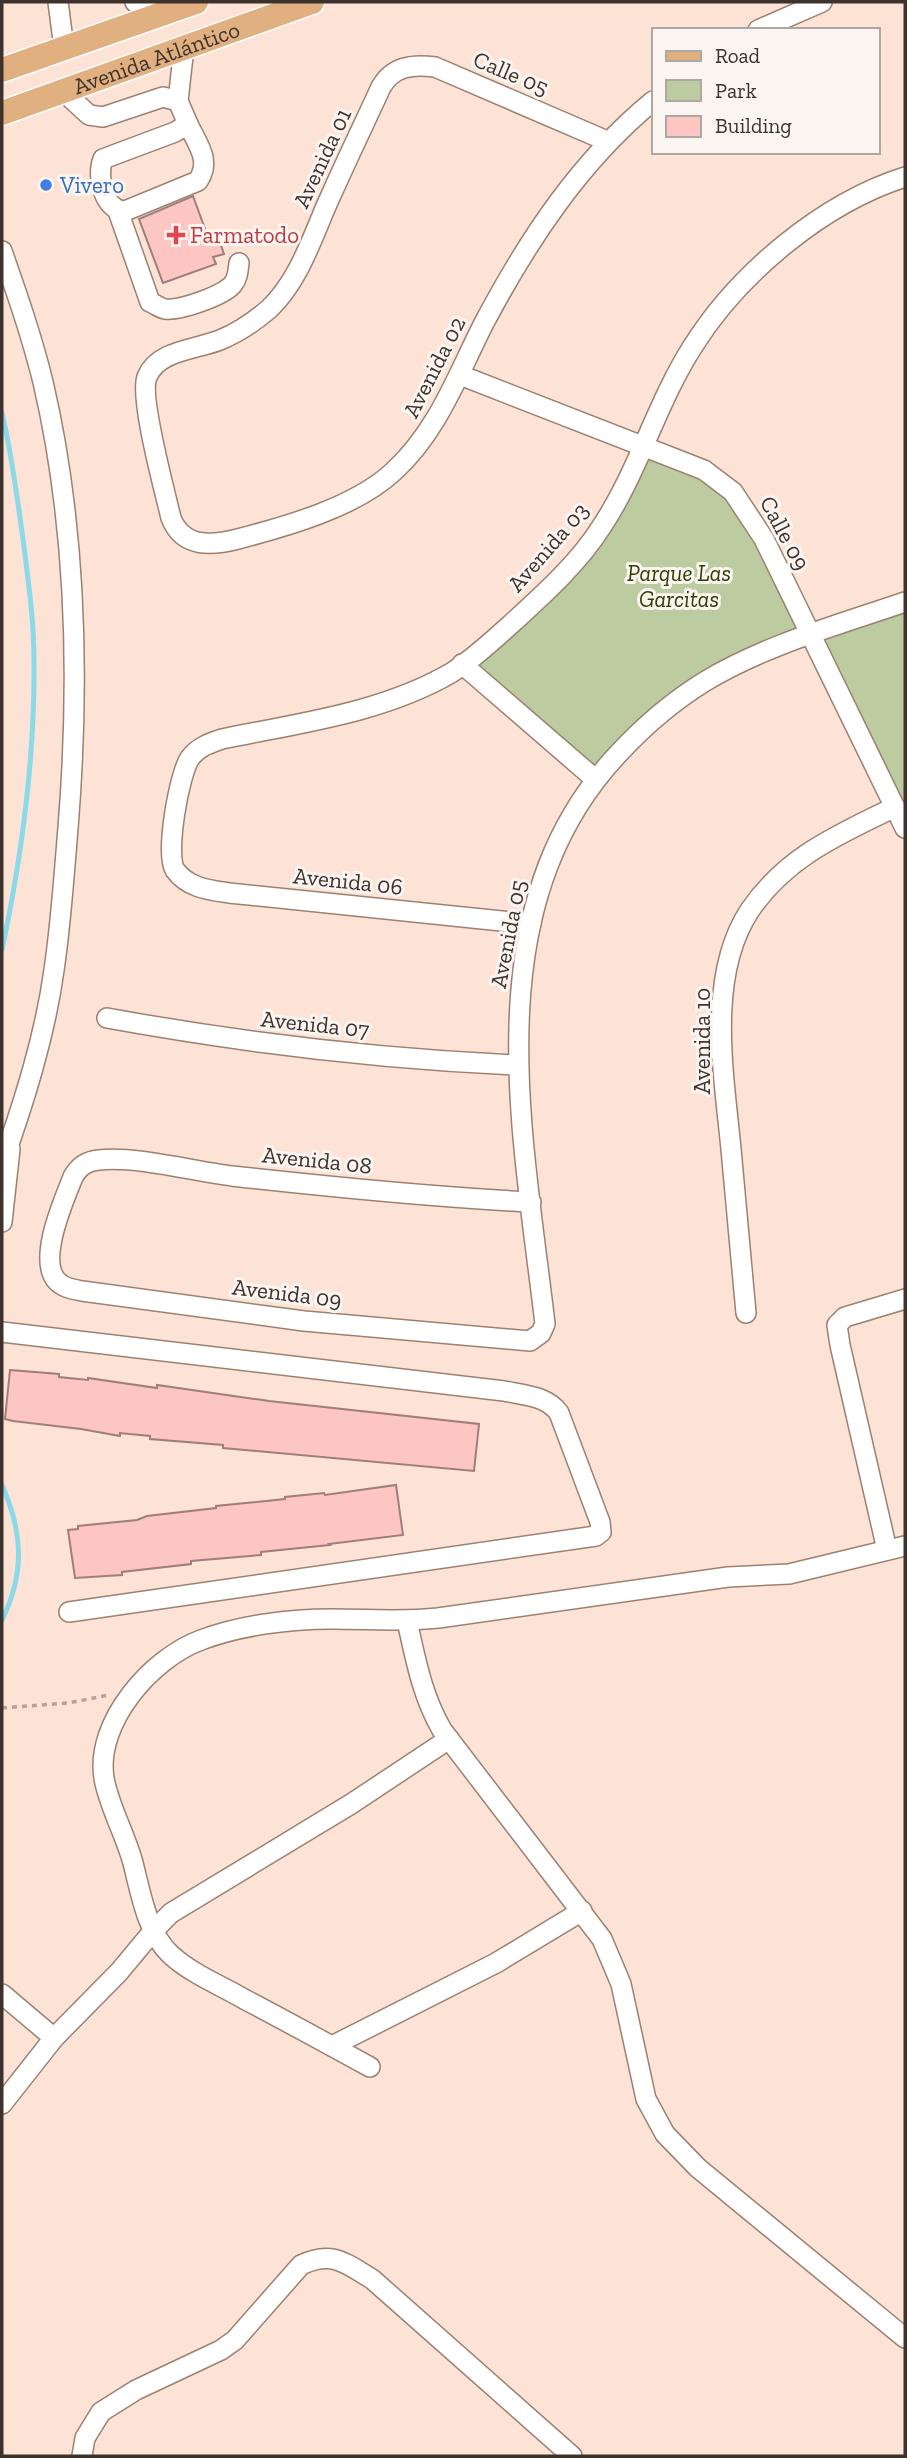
<svg xmlns="http://www.w3.org/2000/svg" width="907" height="2458" font-family="'Zilla Slab',serif">
<rect width="100%" height="100%" fill="#fce3d6"/>
<polygon fill="#bccca0" points="643,445 722,481 810,635 905,602 905,828 810,636 707,681 595,779 462,664 554,583"/>
<g fill="none" stroke-linecap="round" stroke-linejoin="round">
<g stroke="#8bd9e9" stroke-width="5">
<path d="M2,413C12,455 17,497 23,539C28,579 34,620 34,661C35,758 22,855 2,950"/>
<path d="M2,1485C23,1533 25,1573 2,1620"/>
</g>
</g>
<g fill="#fdc6c3" stroke="#9f7e7c" stroke-width="2">
<polygon points="193,196 208,237 217,234 224,254 213,257 216,264 163,283 139,219"/>
<polygon points="10,1370 59,1374 59,1377 88,1380 88,1378 157,1388 157,1385 269,1401 479,1424 474,1471 223,1448 223,1445 150,1439 150,1436 120,1433 120,1436 81,1429 13,1421 5,1419"/>
<polygon points="396,1485 403,1535 329,1544 330,1545 261,1552 261,1555 191,1561 191,1564 122,1572 122,1575 75,1578 68,1530 78,1529 78,1526 137,1520 147,1516 216,1508 216,1506 285,1499 285,1497 324,1493 325,1495"/>
</g>
<g fill="none" stroke-linecap="round" stroke-linejoin="round">
<defs>
<g id="minor">
<polyline points="58,2 64,48"/>
<polyline points="135,2 156,16"/>
<polyline points="758,30 822,2"/>
<path d="M63,91L89,115L103,117L163,97L178,101L188,124L175,132L103,159C96,176 104,211 125,211L198,181C212,160 197,144 188,124"/>
<polyline points="178,101 184,47"/>
<path d="M607,141L435,67C413,64 393,66 381,87C365,122 348,157 332,193C314,231 301,279 269,309C255,321 237,333 220,340C195,350 158,350 147,377C139,397 165,492 171,518C183,548 211,546 238,539C288,526 355,507 393,472C438,431 457,376 484,323C528,240 580,161 653,101"/>
<path d="M118,211L150,302C155,304 160,308 165,309C180,311 225,295 233,284C238,278 238,270 239,263"/>
<path d="M2,251C17,294 32,337 43,382C77,528 80,679 68,828C64,876 61,923 54,970C45,1036 24,1102 2,1164"/>
<polyline points="460,375 704,470 733,492 764,539 905,828"/>
<polyline points="462,664 595,779"/>
<path d="M531,924L229,893C209,890 188,888 175,870C165,854 179,774 190,758C198,747 210,743 222,739C299,723 382,713 451,673C472,660 490,643 509,626C542,596 578,564 602,526C639,470 657,402 693,346C739,273 823,203 905,177"/>
<path d="M107,1018C244,1043 380,1059 518,1065"/>
<path d="M531,1202C431,1197 331,1187 232,1176C191,1171 138,1156 99,1160C87,1161 79,1166 73,1177C64,1200 37,1260 57,1281C64,1288 72,1289 82,1291L304,1321L530,1341L541,1333L545,1324C523,1133 473,907 619,753C645,725 672,702 704,682C765,645 838,625 905,602"/>
<polyline points="2,1222 10,1149"/>
<path d="M746,1313C741,1259 736,1204 731,1149C724,1075 706,976 750,910C786,857 839,834 895,807"/>
<path d="M2,1332L504,1391C524,1395 547,1396 559,1413L600,1522L601,1532L596,1536L69,1612"/>
<polyline points="887,1550 840,1345 837,1325 845,1317 905,1299"/>
<path d="M407,1621C416,1661 422,1695 442,1730L602,1939L621,1984L646,2099L665,2134L698,2168L905,2338"/>
<polyline points="2,1994 54,2038"/>
<polyline points="332,2046 496,1963 582,1911"/>
<path d="M370,2067C328,2044 286,2021 244,1999C220,1985 192,1974 171,1955C147,1933 141,1894 133,1863C126,1836 108,1804 104,1778C95,1722 152,1658 201,1640C241,1625 290,1619 332,1619C368,1619 402,1622 438,1618L728,1577L789,1574L905,1546"/>
<polyline points="2,2104 54,2038 119,1972 154,1930 171,1913 351,1804 449,1739"/>
<path d="M82,2456L85,2438L101,2412L136,2390L221,2350L235,2340L301,2265C332,2250 345,2263 372,2279L572,2456"/>
</g>
<g id="major">
<polyline points="2,70 196,2"/>
<path id="s1" d="M2,113L312,2"/>
</g>
</defs>
<use href="#minor" stroke="#9c8171" stroke-width="22"/>
<use href="#major" stroke="#fff" stroke-width="27"/>
<polyline stroke="#b6a298" stroke-width="3.5" stroke-dasharray="5 5" stroke-linecap="butt" points="2,1708 68,1703 109,1695"/>
<use href="#minor" stroke="#fff" stroke-width="19"/>
<use href="#major" stroke="#e1b080" stroke-width="24"/>
</g>
<circle fill="#3f7fe0" stroke="#fbf5f1" stroke-width="2.5" cx="46" cy="185" r="7"/>
<path fill="#e0444e" stroke="#fbf5f1" stroke-width="2.5" d="M172.5 224.5h7v7h7v7h-7v7h-7v-7h-7v-7h7z"/>
<g text-anchor="middle" stroke-width="6" stroke-linejoin="round" paint-order="stroke">
<g font-size="23" fill="#3e322c" stroke="#fbf5f1">
<text dy="8" stroke="none"><textPath href="#s1" startOffset="164">Avenida Atlántico</textPath></text>
<text transform="translate(511 73) rotate(23)" y="8">Calle 05</text>
<text transform="translate(322 158) rotate(-65)" y="8">Avenida 01</text>
<text transform="translate(434 367) rotate(-63)" y="8">Avenida 02</text>
<text transform="translate(785 533) rotate(62)" y="8">Calle 09</text>
<text transform="translate(548 547) rotate(-49)" y="8">Avenida 03</text>
<text transform="translate(348 881) rotate(6)" y="8">Avenida 06</text>
<text transform="translate(508 934) rotate(-79)" y="8">Avenida 05</text>
<text transform="translate(315 1024) rotate(6)" y="8">Avenida 07</text>
<text transform="translate(702 1041) rotate(-90)" y="8">Avenida 10</text>
<text transform="translate(317 1160) rotate(6)" y="8">Avenida 08</text>
<text transform="translate(287 1293) rotate(7)" y="8">Avenida 09</text>
</g>
<g font-size="23" fill="#366cbe" stroke="#fbf5f1" text-anchor="start">
<text x="60" y="193">Vivero</text>
</g>
<g font-size="23" fill="#be3a42" stroke="#fbf5f1" text-anchor="start">
<text x="190" y="243">Farmatodo</text>
</g>
<g font-size="23" font-style="italic" fill="#2f3f00" stroke="#fbf5f1">
<text x="679" y="581">Parque Las<tspan x="679" dy="26">Garcitas</tspan></text>
</g>
</g>
<rect width="907" height="2458" fill="none" stroke="#3e322c" stroke-width="7"/>
<rect x="652" y="28" width="228" height="126" fill="#fbf5f1" stroke="#afa7a2" stroke-width="2"/>
<rect x="666" y="51" width="35" height="10" fill="#e1b080" stroke="#afa7a2" stroke-width="2"/>
<text x="715" y="63" font-size="21" fill="#3e322c">Road</text>
<rect x="666" y="80" width="35" height="21" fill="#bccca0" stroke="#afa7a2" stroke-width="2"/>
<text x="715" y="98" font-size="21" fill="#3e322c">Park</text>
<rect x="666" y="116" width="35" height="21" fill="#fdc6c3" stroke="#afa7a2" stroke-width="2"/>
<text x="715" y="133" font-size="21" fill="#3e322c">Building</text>
</svg>
